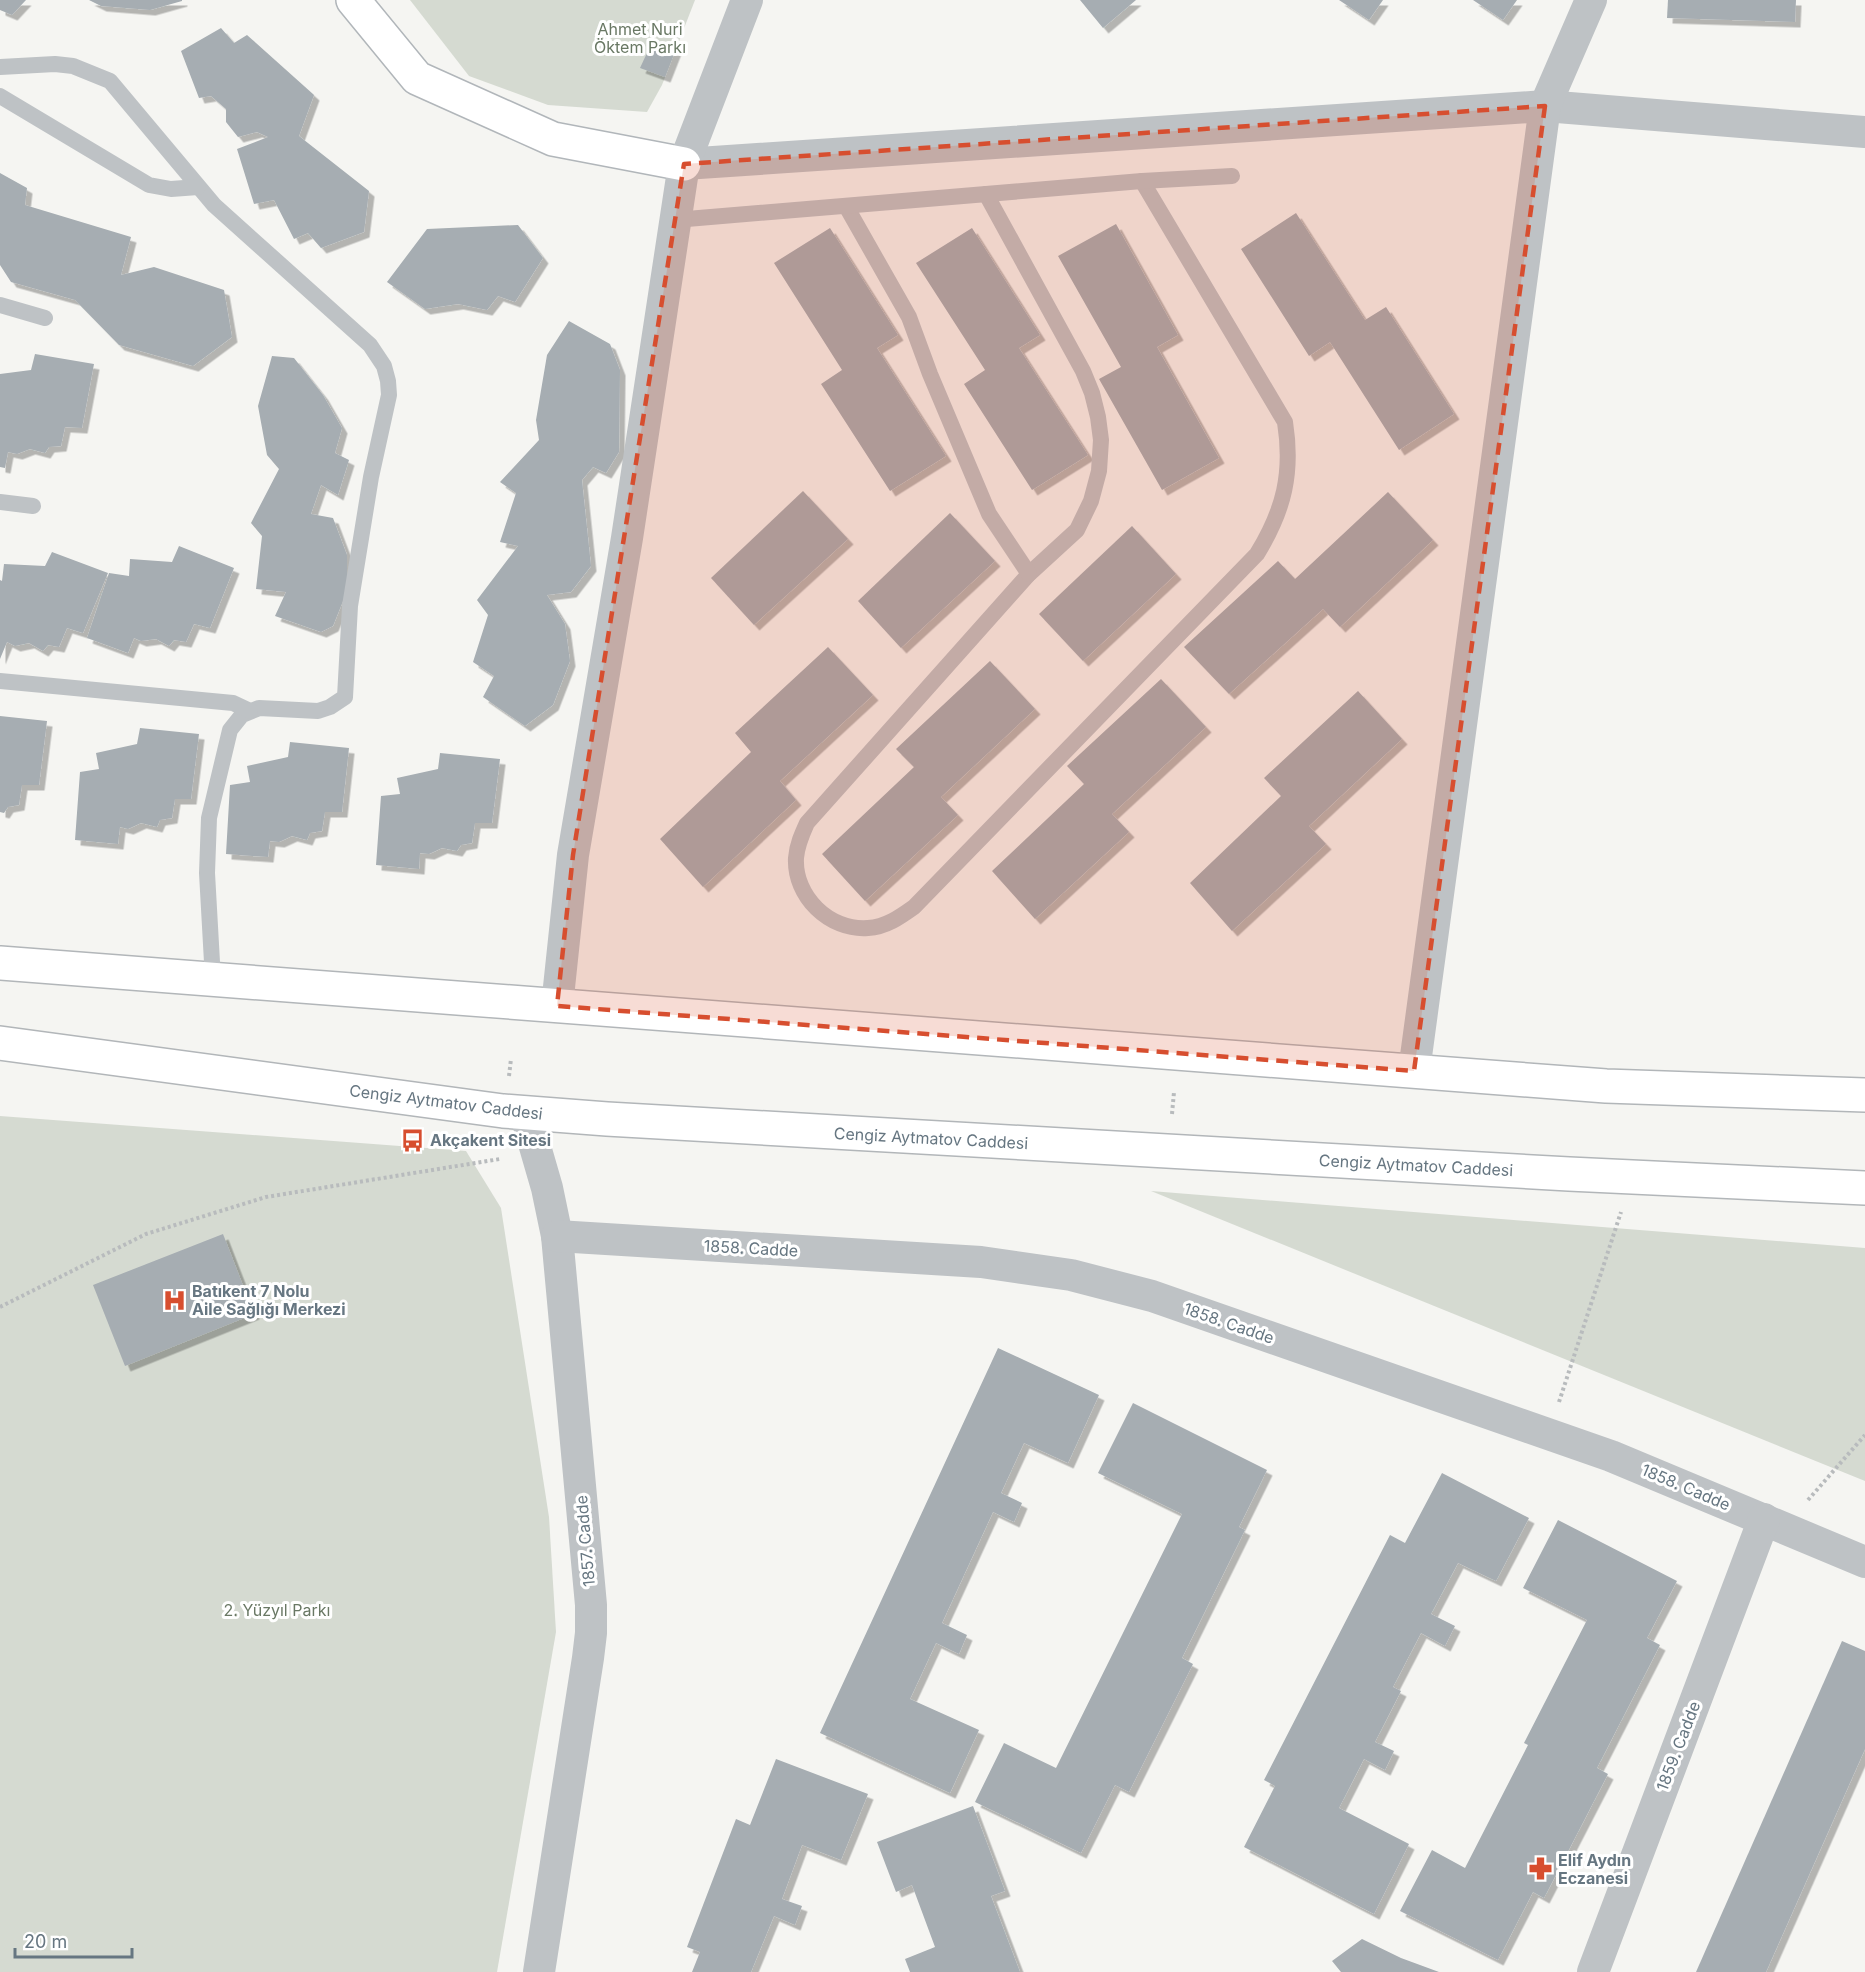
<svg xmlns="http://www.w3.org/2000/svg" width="1865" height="1972" font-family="Inter,sans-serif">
<defs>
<filter id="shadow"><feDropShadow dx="5.5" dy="5.5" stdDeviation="0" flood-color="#0004"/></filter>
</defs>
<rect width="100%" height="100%" fill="#f5f5f2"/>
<g fill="#d5dad1">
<polygon points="410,0 695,0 662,85 647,112 548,105 469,76"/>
<polygon points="0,1116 466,1151 501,1208 549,1517 556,1632 497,1972 0,1972"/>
<polygon points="1151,1191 1865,1248 1865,1481"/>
</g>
<g fill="#a6adb2" filter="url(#shadow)">
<polygon points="0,0 26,0 12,15 0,10"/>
<polygon points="89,0 182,0 182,1 150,10 101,6"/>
<polygon points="1080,0 1136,0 1103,28"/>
<polygon points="1339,0 1383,0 1369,20"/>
<polygon points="1473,0 1517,0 1503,20"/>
<polygon points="1668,0 1796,0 1795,22 1667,18"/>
<polygon points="221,28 234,43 247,35 314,95 299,136 369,191 364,232 321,248 308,233 294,239 274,200 254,204 237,149 268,137 257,132 238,137 226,122 226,109 211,96 199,98 181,51"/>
<polygon points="653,40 676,49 665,77 640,68"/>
<polygon points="0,173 27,188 25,205 131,237 121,275 154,267 224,290 232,337 193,366 119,345 75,300 11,282 0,265"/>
<polygon points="1296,213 1365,320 1386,307 1454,414 1399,450 1330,342 1309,356 1241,249"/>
<polygon points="1116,224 1178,335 1157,347 1219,458 1162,490 1099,379 1121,367 1058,256"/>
<polygon points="518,225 543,258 515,302 498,296 487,310 458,304 425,309 387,282 427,229"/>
<polygon points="830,228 898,335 877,348 946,456 890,491 821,384 842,370 774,263"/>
<polygon points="972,228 1040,335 1019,348 1088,455 1032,490 964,384 985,370 916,263"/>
<polygon points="569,321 610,344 620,370 619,452 606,473 593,467 582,480 591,566 571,592 547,595 565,624 570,661 553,705 525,726 483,697 494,676 473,662 488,615 477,600 518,546 500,542 516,493 500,482 539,440 536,420 547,355"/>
<polygon points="35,354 94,364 82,428 65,427 61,446 49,447 45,453 30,449 17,454 8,452 5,468 0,467 0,374 31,370"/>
<polygon points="272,356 294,358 323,395 342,428 335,453 349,460 338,495 321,485 311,514 333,518 347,555 347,591 333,626 321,632 275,616 286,592 256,589 262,536 251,523 279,469 267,455 258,406"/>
<polygon points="803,491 848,539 754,625 711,578"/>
<polygon points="1388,492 1433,540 1340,627 1323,609 1229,694 1184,647 1278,561 1295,579"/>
<polygon points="950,513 995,561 901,648 858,601"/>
<polygon points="1132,526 1176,574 1083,661 1039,614"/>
<polygon points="179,546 234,568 210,628 194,624 186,642 174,640 169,646 156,639 141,641 134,638 128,653 87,638 109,573 129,576 130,559 172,562"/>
<polygon points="52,552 108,573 83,633 67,628 59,647 48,645 43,651 29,643 15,646 7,642 0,659 0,580 2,581 4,564 45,566"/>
<polygon points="828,647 873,695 780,781 796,800 703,887 660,839 751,752 735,733"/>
<polygon points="990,661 1035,709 941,797 958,815 865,901 822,854 914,767 896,749"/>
<polygon points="1161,679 1206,727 1112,814 1129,832 1035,919 992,871 1084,784 1067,766"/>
<polygon points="1358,691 1402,739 1309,826 1326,844 1232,931 1190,883 1281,796 1264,778"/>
<polygon points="0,716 47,721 39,785 22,785 19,805 8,807 4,813 0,812"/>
<polygon points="140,728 199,734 191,799 175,799 172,818 160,820 157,827 141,823 128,829 120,827 118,844 75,840 80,772 99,769 96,753 137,744"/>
<polygon points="290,742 349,748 342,812 325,812 322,831 310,833 307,840 292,836 279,842 270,841 268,857 226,854 230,785 250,782 247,766 288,757"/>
<polygon points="440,753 500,759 492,823 475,823 472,843 461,845 457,851 442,848 429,854 420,853 419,869 376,865 381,796 400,794 397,778 438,769"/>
<polygon points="223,1234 254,1314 125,1366 93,1285"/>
<polygon points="998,1348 1099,1395 1068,1463 1024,1443 1001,1493 1022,1503 1014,1522 993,1512 942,1623 967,1635 959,1654 936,1643 910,1699 979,1730 950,1793 820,1733"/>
<polygon points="1133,1403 1267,1470 1239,1527 1245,1530 1182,1658 1193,1664 1129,1792 1115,1785 1081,1853 975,1802 1004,1743 1056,1768 1182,1514 1098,1473"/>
<polygon points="1442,1473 1529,1518 1496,1581 1458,1563 1431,1614 1455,1626 1445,1646 1421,1633 1393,1687 1401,1691 1375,1742 1394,1751 1385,1770 1364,1759 1339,1808 1409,1844 1374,1914 1244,1847 1275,1786 1264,1780 1390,1535 1405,1543"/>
<polygon points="1558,1520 1677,1581 1647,1638 1660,1645 1597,1768 1608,1774 1544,1898 1533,1892 1498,1960 1400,1911 1432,1850 1465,1868 1528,1745 1524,1743 1587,1620 1523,1588"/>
<polygon points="1842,1641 1865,1651 1865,1749 1766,1972 1696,1972"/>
<polygon points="776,1759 868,1794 841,1860 802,1845 782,1899 802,1906 795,1925 774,1916 751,1972 692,1972 700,1952 687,1947 736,1819 750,1825"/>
<polygon points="973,1806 1005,1891 991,1896 1020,1972 910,1972 905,1959 935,1947 912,1885 896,1892 877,1842"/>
<polygon points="1362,1939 1401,1958 1439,1972 1341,1972 1332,1961"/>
</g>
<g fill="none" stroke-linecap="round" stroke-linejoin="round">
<defs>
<polyline id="secondary" points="353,0 417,78 553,139 684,164"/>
<g id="primary">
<polyline points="0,963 1606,1086 1865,1095"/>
<polyline points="0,1043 503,1111 607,1119 1569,1174 1865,1188"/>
</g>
</defs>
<use href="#secondary" stroke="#b1b6ba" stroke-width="36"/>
<use href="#primary" stroke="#b2b6b9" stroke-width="36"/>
<g stroke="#b8bbbd" stroke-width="4" stroke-dasharray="3 3" stroke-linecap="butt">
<polyline points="509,1076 511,1059"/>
<polyline points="1172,1114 1174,1092"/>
<polyline points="0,1307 146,1234 266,1197 500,1159"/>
<polyline points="1559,1402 1621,1212"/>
<polyline points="1808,1500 1865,1435"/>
</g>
<g stroke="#bec2c5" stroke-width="16">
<polyline points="0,67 55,64 73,66 110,81 214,205 370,345 384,366 388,381 389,395 371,477 350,606 345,697 330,707 318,711 259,708 242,715 230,730 209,818 207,873 213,980"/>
<polyline points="0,96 149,185 171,189 198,187"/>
<path d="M986,194L1083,371L1092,393L1098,417L1101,440L1099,471L1091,501L1077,530L1029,574L807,823C802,834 797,845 796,858C794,896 829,931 868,928C886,927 900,917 914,907L1257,554C1284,510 1293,473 1285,422L1142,181"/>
<polyline points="846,206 909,317 930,374 989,514 1029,574"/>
<polyline points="675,220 1142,181 1232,176"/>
<polyline points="0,305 45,318"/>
<polyline points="0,502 33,506"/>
<polyline points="0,681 233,703 250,711"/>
</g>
<g stroke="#bec2c5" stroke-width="32">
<polyline points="684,164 1545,106 1865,132"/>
<polyline points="557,1006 573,855 627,538 684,164 747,0"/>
<polyline points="1414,1071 1545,106 1591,0"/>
<polyline points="525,1112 547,1188 557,1236 591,1605 591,1633 588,1658 539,1972"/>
<polyline points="557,1236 981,1262 1071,1275 1152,1296 1611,1456 1865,1562"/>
<polyline points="1593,1972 1764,1519"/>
</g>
<use href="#secondary" stroke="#fff" stroke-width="33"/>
<use href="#primary" stroke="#fff" stroke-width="33"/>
</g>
<path fill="#d74e2f" fill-opacity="0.2" stroke="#d74e2f" stroke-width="4.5" stroke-dasharray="12 8" stroke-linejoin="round" d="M1545,106L1414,1071L557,1006L573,855L684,164Z"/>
<defs>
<symbol id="bus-bare" viewBox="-9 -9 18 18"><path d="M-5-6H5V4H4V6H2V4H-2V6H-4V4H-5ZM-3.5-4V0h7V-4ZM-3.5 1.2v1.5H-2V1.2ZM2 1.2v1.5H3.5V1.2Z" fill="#d74e2f" stroke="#fff" stroke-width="2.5" paint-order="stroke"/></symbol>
<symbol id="hospital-bare" viewBox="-9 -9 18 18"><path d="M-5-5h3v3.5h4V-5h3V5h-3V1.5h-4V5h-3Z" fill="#d74e2f" stroke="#fff" stroke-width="2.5" paint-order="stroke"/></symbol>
<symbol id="pharmacy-bare" viewBox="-9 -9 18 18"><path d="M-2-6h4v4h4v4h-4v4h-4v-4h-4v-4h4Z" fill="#d74e2f" stroke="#fff" stroke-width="2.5" paint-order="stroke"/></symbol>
</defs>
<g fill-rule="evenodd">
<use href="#bus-bare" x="396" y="1124" width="33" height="33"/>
<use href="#hospital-bare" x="158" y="1284" width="33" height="33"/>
<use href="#pharmacy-bare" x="1524" y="1852" width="33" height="33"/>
</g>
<g text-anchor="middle" stroke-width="6" stroke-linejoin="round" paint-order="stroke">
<g font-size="16" fill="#697864" stroke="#fff">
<text x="640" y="35">Ahmet Nuri<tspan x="640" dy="18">Öktem Parkı</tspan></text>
<text x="277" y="1616">2. Yüzyıl Parkı</text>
</g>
<g font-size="16" fill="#667681" stroke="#fff">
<text transform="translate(446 1102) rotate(7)" y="6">Cengiz Aytmatov Caddesi</text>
<text transform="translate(931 1138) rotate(3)" y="6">Cengiz Aytmatov Caddesi</text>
<text transform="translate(1416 1165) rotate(3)" y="6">Cengiz Aytmatov Caddesi</text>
<text transform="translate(751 1248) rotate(3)" y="6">1858. Cadde</text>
<text transform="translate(1229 1323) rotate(19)" y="6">1858. Cadde</text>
<text transform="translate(1686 1487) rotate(23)" y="6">1858. Cadde</text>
<text transform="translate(585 1541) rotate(-95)" y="6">1857. Cadde</text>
<text transform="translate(1678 1746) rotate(-69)" y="6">1859. Cadde</text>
</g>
<g font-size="16" font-weight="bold" fill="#667681" stroke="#fff" text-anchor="start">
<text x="430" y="1146">Akçakent Sitesi</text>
<text x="192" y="1297">Batıkent 7 Nolu<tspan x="192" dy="18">Aile Sağlığı Merkezi</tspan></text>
<text x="1558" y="1866">Elif Aydın<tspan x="1558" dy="18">Eczanesi</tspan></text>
</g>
</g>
<path d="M15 1948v9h117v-9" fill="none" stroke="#667681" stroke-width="3"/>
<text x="24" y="1948" font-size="18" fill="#667681" stroke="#ffffff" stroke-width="4.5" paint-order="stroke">20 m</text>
</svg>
